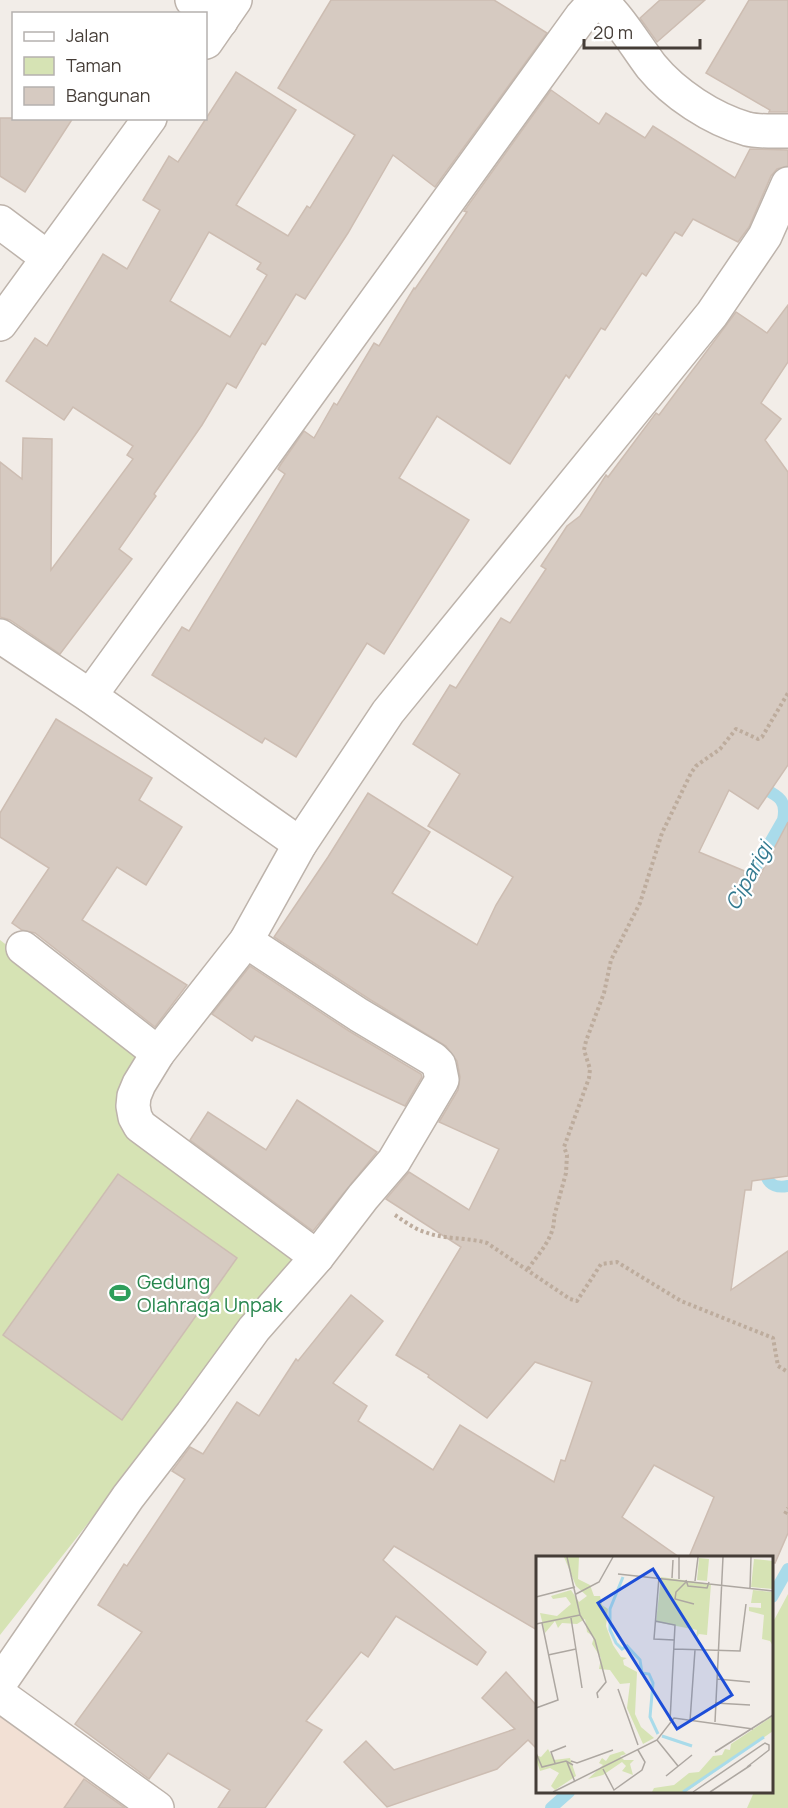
<svg xmlns="http://www.w3.org/2000/svg" width="788" height="1808" font-family="Manrope,sans-serif">
<rect width="100%" height="100%" fill="#f2ede8"/>
<polygon fill="#f2e0d4" points="0,1714 129,1808 0,1808"/>
<g fill="#d6e3b4">
<polygon points="0,940 133,1042 148,1060 120,1102 312,1239 0,1635"/>
<polygon points="788,1594 788,1808 747,1808 754,1792 772,1792 772,1624"/>
</g>
<g fill="none" stroke-linecap="round" stroke-linejoin="round">
<g stroke="#a9dbea" stroke-width="12">
<path d="M744,888L783,820C788,797 775,795 757,785"/>
<path d="M765,1165C765,1181 771,1189 788,1186"/>
<polyline points="772,1597 788,1569"/>
<polyline points="551,1808 569,1792"/>
</g>
</g>
<g fill="#d6cac1" stroke="#cdbdb2" stroke-width="1.5" fill-rule="evenodd">
<path d="M331,0H494L547,33L435,187L393,155L348,233L305,299L296,294L265,345L262,343L236,388L227,383L202,425L154,494L156,496L119,549L132,559L60,654L10,620L0,617V462L22,479L23,438L52,439L51,570L133,459L127,455L133,446L73,407L64,420L6,381L35,338L47,346L103,254L127,269L160,210L143,200L169,156L178,162L236,72L296,110L236,205L288,236L307,206L310,208L355,135L278,88ZM209,232L261,263L257,269L267,275L230,337L170,301Z"/>
<polygon points="660,0 705,0 657,42 640,18"/>
<polygon points="749,0 788,0 788,112 769,112 770,110 706,73"/>
<polygon points="551,90 599,124 606,113 645,138 653,126 735,178 750,149 788,150 788,166 777,169 771,176 749,227 738,242 693,219 682,236 675,232 646,276 642,273 605,330 601,328 569,378 566,375 510,464 437,416 399,478 469,520 384,654 367,643 296,757 265,738 262,743 152,675 182,627 189,631 285,474 278,469 281,464 304,431 314,438 334,403 337,405 374,343 379,346 414,288 415,289 467,212 464,211"/>
<polygon points="0,118 73,118 25,192 0,176"/>
<polygon points="788,305 788,362 761,403 781,419 765,440 788,472 788,765 758,809 729,790 699,852 759,877 788,822 788,1176 752,1181 751,1190 745,1190 731,1290 788,1251 788,1533 775,1563 771,1562 771,1557 689,1557 714,1497 654,1465 622,1517 679,1557 537,1557 537,1630 394,1546 383,1560 486,1652 477,1665 396,1616 368,1657 361,1652 306,1721 322,1730 265,1808 218,1808 230,1790 168,1753 149,1779 75,1724 142,1632 98,1605 124,1564 127,1566 185,1479 172,1471 190,1447 203,1454 237,1402 259,1416 296,1359 298,1361 351,1295 383,1321 333,1383 367,1406 358,1421 433,1470 460,1425 554,1482 561,1460 565,1461 592,1382 535,1362 487,1418 428,1377 429,1375 396,1355 461,1247 386,1199 409,1172 469,1210 499,1149 439,1122 458,1090 460,1077 457,1061 446,1046 369,999 274,937 328,857 368,793 430,832 392,893 477,945 496,905 513,877 428,826 460,774 413,744 450,685 456,688 501,618 510,623 546,569 541,566 567,526 580,516 606,475 608,477 656,413 659,415 736,312 767,333"/>
<polygon points="56,719 152,778 139,800 182,827 146,885 117,867 82,920 187,985 155,1027 35,933 22,930 12,923 49,868 0,837 0,813"/>
<polygon points="250,966 349,1031 421,1074 422,1077 405,1106 255,1036 252,1041 212,1014"/>
<polygon points="297,1100 377,1152 313,1231 190,1140 208,1112 266,1150"/>
<polygon points="118,1174 237,1258 122,1420 3,1335"/>
<polygon points="506,1672 537,1706 537,1749 528,1740 497,1769 387,1807 344,1762 366,1741 394,1770 515,1729 482,1698"/>
<polygon points="84,1779 125,1808 64,1808"/>
</g>
<g fill="none" stroke-linecap="round" stroke-linejoin="round">
<defs>
<g id="minor">
<polyline points="192,0 221,21"/>
<path d="M600,0C621,20 634,43 651,66C674,94 712,119 747,129C759,132 775,131 788,131"/>
<polyline points="206,42 235,0"/>
<polyline points="0,222 48,258"/>
<polyline points="0,324 150,118"/>
<polyline points="0,636 90,696 300,844"/>
<polyline points="90,696 581,17 596,0"/>
<polyline points="23,948 158,1053"/>
<polyline points="317,1257 140,1126 135,1117 133,1106 134,1096 139,1084 158,1053 246,941 300,844 388,712 712,314 765,236 788,184"/>
<polyline points="0,1683 128,1497 192,1414 254,1329 317,1257 363,1197 394,1161 442,1080 439,1065 433,1059 359,1015 246,941"/>
<polyline points="0,1695 157,1808"/>
</g>
</defs>
<use href="#minor" stroke="#bdb3ab" stroke-width="36"/>
<g stroke="#bdac9d" stroke-width="4" stroke-dasharray="3 3" stroke-linecap="butt">
<path d="M395,1215C404,1221 414,1229 425,1232C445,1240 467,1237 487,1243L570,1299L577,1301L601,1264L617,1262L681,1301L773,1338L778,1366L788,1372"/>
<path d="M528,1269C539,1253 555,1237 554,1217L566,1173L567,1155L564,1147L589,1078L590,1069L584,1050L586,1041L604,993L611,960L640,903L662,833L691,773L696,766L720,749L736,729L758,739L762,737L788,693"/>
<polyline points="785,1514 788,1508"/>
</g>
<use href="#minor" stroke="#fff" stroke-width="33"/>
</g>
<defs>
<symbol id="stadium-bare" viewBox="-9 -9 18 18"><path d="M0-5a6.5 5 0 1 0 0 10a6.5 5 0 1 0 0-10ZM-3.5-1.8h7v3.6h-7Z" fill="#2e9e5b" stroke="#fff" stroke-width="2.5" paint-order="stroke"/></symbol>
</defs>
<g fill-rule="evenodd">
<use href="#stadium-bare" x="105" y="1278" width="30" height="30"/>
</g>
<g text-anchor="middle" stroke-width="4.5" stroke-linejoin="round" paint-order="stroke">
<g font-size="20" fill="#27864d" stroke="#fff" text-anchor="start">
<text x="137" y="1289">Gedung<tspan x="137" dy="23">Olahraga Unpak</tspan></text>
</g>
<g font-size="21" font-style="italic" fill="#337a90" stroke="#fff">
<text transform="translate(749 876) rotate(-61)" y="7">Ciparigi</text>
</g>
</g>
<g transform="translate(536 1556)">
<rect width="237" height="237" fill="#f2ede8"/>
<path d="M28,1H43L42,23L54,29L58,40H64L66,49L72,53L70,70L77,89L85,101L91,102L87,104L88,109L101,116L99,158L105,171L118,182L107,188L91,152L94,127L84,128L74,114L63,113L65,102L56,88L58,81L51,76L49,63L41,68L26,67L22,72L19,65L9,77L4,57L21,60L35,48L30,41L17,43L15,40L35,34L43,46L51,40L40,30ZM163,2L173,3L171,25L161,24ZM218,3L237,5V33L215,31ZM125,21L175,28L171,79L163,78L160,83L161,74L120,66ZM217,34L237,36V90L234,85L226,83L228,59L213,55V51L225,52V47H215ZM237,160V175L150,236H116L118,232L138,229L153,217L163,216L177,200L186,199L189,193L194,194L195,188ZM12,193L18,204L34,202L40,220L19,234L15,230L23,217L14,212L4,215L0,203V199L5,201ZM87,195L90,198L84,200L88,204H98L94,208L97,219L86,215L90,210L86,206L67,219L52,223L67,209L63,207L66,202L70,205L74,199Z" fill="#d6e3b4"/>
<path fill="none" stroke="#a9dbea" stroke-width="3" d="M87,21L74,53V74L80,87L86,93L91,90L104,104L106,117L113,118L117,127L114,161L122,178M126,180L156,190M147,236L228,181"/>
<path fill="none" stroke="#ada7a1" stroke-width="1.5" d="M31,1L44,59L59,84L70,126L61,137L62,142M143,1V23M82,18L237,35M123,21L118,83L138,84M136,22L137,4M150,24L152,30L171,32L173,26M159,25L162,1M150,26L140,36L139,43L158,48M214,32L215,1M40,38L63,26L77,1M0,41L39,31M35,62L46,132M119,65L139,69L134,165M0,68L44,59M138,93L204,95L210,48M12,99L40,93M181,123L214,126M82,133L102,189M179,147L214,149M0,152L22,144L6,67M154,165L159,94M179,166L187,1M121,184L142,210M179,196L237,159M0,197L6,211L30,205L37,209M35,205L41,207L77,194M31,206L39,226M19,207L15,196L30,190M67,213L78,234L106,214L109,206L102,194M130,220L156,199M17,236L121,184L138,162L217,173M157,236L229,187L233,189V194L211,211M174,236L215,209"/>
<path fill="#1d4ed8" fill-opacity="0.15" stroke="#1d4ed8" stroke-width="3" d="M117,13L196,139L141,173L62,47Z"/>
<rect width="237" height="237" fill="none" stroke="#453d37" stroke-width="3"/>
</g>
<rect x="12" y="12" width="195" height="108" fill="#ffffff" stroke="#b5b1af" stroke-width="1.5"/>
<rect x="24" y="32" width="30" height="9" fill="#ffffff" stroke="#b5b1af" stroke-width="1.5"/>
<text x="66" y="42" font-size="18" fill="#453d37">Jalan</text>
<rect x="24" y="57" width="30" height="18" fill="#d6e3b4" stroke="#b5b1af" stroke-width="1.5"/>
<text x="66" y="72" font-size="18" fill="#453d37">Taman</text>
<rect x="24" y="87" width="30" height="18" fill="#d6cac1" stroke="#b5b1af" stroke-width="1.5"/>
<text x="66" y="102" font-size="18" fill="#453d37">Bangunan</text>
<path d="M584 39v9h116v-9" fill="none" stroke="#453d37" stroke-width="3"/>
<text x="593" y="39" font-size="18" fill="#453d37" stroke="#ffffff" stroke-width="4.5" paint-order="stroke">20 m</text>
</svg>
